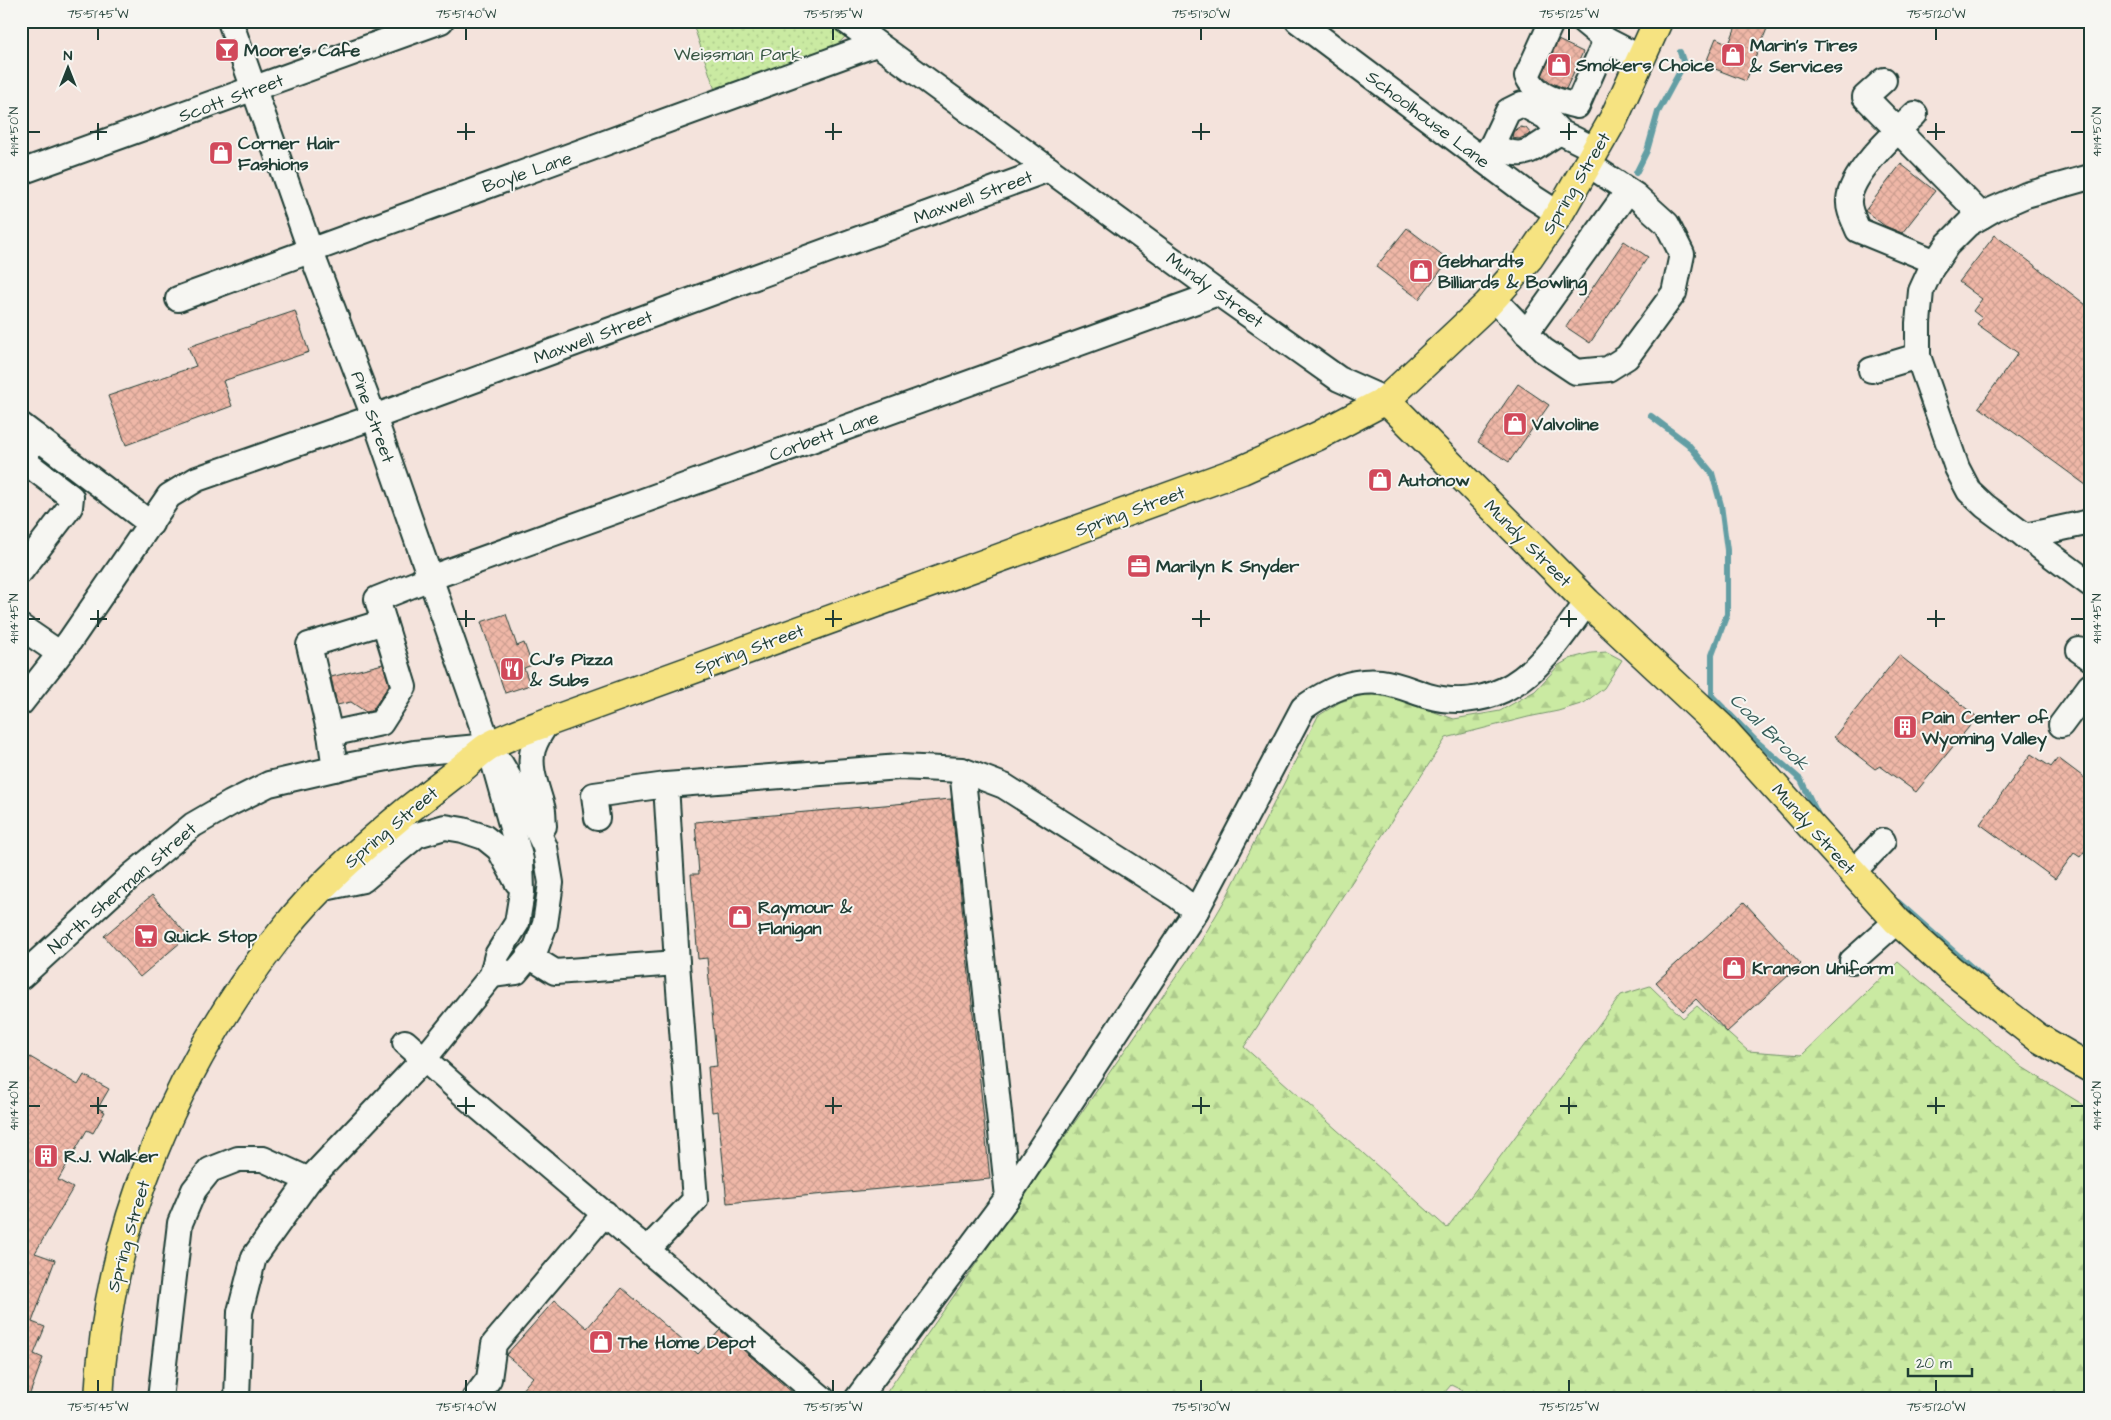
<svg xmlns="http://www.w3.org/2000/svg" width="2111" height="1420" font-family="'Architects Daughter',sans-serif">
<defs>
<pattern id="forest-firs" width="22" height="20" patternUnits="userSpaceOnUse" patternTransform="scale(1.25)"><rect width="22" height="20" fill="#caeaa2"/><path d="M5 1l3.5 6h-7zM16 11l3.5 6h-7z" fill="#adca8c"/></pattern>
<pattern id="park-dots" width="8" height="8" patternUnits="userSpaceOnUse" patternTransform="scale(1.25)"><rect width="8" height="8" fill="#caeaa2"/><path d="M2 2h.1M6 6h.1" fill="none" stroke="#adca8c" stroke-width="1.8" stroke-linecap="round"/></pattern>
<pattern id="building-cross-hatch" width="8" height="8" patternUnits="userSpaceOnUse" patternTransform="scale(1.25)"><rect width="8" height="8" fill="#efb7a7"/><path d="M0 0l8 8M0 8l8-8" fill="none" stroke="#cc9e90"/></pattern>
</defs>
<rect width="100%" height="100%" fill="#f4e3dc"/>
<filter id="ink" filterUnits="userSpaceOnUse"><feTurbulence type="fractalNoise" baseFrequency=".02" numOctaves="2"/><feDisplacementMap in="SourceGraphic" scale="10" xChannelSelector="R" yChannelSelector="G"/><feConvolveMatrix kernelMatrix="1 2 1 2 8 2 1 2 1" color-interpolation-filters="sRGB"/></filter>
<g filter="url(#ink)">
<polygon fill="url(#forest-firs)" stroke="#74946b" points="1607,652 1622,660 1604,688 1584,703 1558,711 1528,717 1446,738 1244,1047 1447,1228 1621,995 1650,986 1683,1018 1697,1006 1748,1051 1802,1055 1898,962 2022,1067 2090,1109 2090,1399 1480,1399 1451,1385 1439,1399 882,1399 1201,941 1226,898 1318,716 1340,702 1366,694 1387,695 1454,719 1500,711 1535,691 1559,665 1572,658 1591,653"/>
<polygon fill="url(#park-dots)" stroke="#74946b" points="692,21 826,21 846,36 822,59 717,96"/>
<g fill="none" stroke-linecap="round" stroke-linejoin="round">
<g stroke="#639ea4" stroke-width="6">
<polyline points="1636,173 1647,151 1658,112 1684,64 1680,52"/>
<polyline points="1651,416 1688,444 1712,473 1721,505 1727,550 1727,614 1712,655 1712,696 1755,740 1801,780 1819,817"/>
<polyline points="1898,902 1986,980"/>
</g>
</g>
<g fill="url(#building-cross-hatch)" stroke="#1f3d34">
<polygon points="1738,21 1770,21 1746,81 1705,65 1716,38 1729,44"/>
<polygon points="1558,40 1583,52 1566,89 1550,82 1542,75"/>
<polygon points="1520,127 1526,128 1531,134 1519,139 1512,138 1513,132"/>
<polygon points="1901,164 1935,191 1902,233 1885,226 1865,211"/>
<polygon points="1407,228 1449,260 1419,299 1376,267"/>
<polygon points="1995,235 2090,308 2090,488 1979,407 2018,353 1977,324 1982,318 1973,311 1982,299 1959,282"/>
<polygon points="1624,241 1648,257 1590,343 1566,327"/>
<polygon points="295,311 309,352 223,381 232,406 126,445 108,396 196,366 188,347"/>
<polygon points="1518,384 1549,405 1509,462 1478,442"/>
<polygon points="506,614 517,646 524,643 532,665 524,668 530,685 505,693 481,622"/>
<polygon points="1899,655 1977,717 1916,792 1880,766 1875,769 1834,737"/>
<polygon points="383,664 389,685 372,711 366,712 351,702 337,705 331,677"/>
<polygon points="2031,754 2051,767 2058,758 2090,782 2090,844 2080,857 2074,853 2055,879 1980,824"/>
<polygon points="951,799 990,1179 727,1203 718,1111 712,1112 708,1067 717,1066 707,958 698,959 691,874 699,874 695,822"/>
<polygon points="152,895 188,936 140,977 104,936"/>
<polygon points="1744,902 1801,964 1727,1032 1696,999 1683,1011 1656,982"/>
<polygon points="30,1057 78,1085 84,1075 109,1089 98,1108 105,1112 93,1133 87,1130 58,1180 73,1188 35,1253 55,1260 32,1322 45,1327 34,1354 43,1358 28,1399 21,1399 21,1072"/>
<polygon points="622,1288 698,1354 720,1330 800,1399 514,1399 533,1377 506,1355 555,1300 587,1328"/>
</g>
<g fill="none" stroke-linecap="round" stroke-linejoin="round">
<defs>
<g id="minor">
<polyline points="230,21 311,252 374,417 489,746 521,860 522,892 517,923 497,955 492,975 424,1059 405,1042"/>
<polyline points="846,21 1218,293 1339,379 1386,400"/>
<polyline points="1298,21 1531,196 1559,214"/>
<path d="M1552,21L1527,76C1538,98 1555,100 1577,106L1606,40"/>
<polyline points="1583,21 1606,40 1641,58"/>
<polyline points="1884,80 1865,97 1982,216"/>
<path d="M1915,114C1896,133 1851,172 1849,200C1848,210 1854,220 1858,230L1936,262"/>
<path d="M1492,145C1526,163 1530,149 1560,132"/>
<polyline points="1481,159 1492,145 1508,111 1522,104 1546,117 1560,132 1596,150"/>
<polyline points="21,172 441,21"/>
<polyline points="2090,177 2026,195 1994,209 1968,224 1947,245 1931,269 1921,291 1918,323 1918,356 1957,468 1969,491 1985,506 2090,584"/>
<polyline points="1493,298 1543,350 1576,372 1608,369 1627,357 1674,293 1682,254 1667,224 1635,195 1588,164"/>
<polyline points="178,299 876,44"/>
<polyline points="1526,333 1628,191"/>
<polyline points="1871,370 1918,356"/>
<polyline points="21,425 151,524"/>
<polyline points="2025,536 2090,522"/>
<polyline points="21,571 70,507 71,497 28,464 25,456 35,436"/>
<polyline points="21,627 59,653"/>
<polyline points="2079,650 2090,658"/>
<polyline points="21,703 69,642 169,496 197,479 374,417 1049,169"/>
<polyline points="2061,725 2090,686"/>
<polyline points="330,734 381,723 404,687 377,599 430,578 1218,293"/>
<polyline points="335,769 330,734 309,645 384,622"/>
<polyline points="962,770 1008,1197"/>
<polyline points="597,818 594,795 666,785 900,767 962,770 1004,786 1177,896 1196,911"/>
<path d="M544,826C543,819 544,812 542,806C537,788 528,768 533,749C536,739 542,730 548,722"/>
<polyline points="1853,872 1883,841"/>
<polyline points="320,889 363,880 417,835 445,827 463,830 484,837 499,849 517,882"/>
<polyline points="529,956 555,972 677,963"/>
<polyline points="1852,961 1897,921"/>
<polyline points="492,975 516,972 536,948 545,924 551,883 545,847 525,805 501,764"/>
<polyline points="21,977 131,876 193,825 231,803 269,784 351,765 414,753 489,746"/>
<polyline points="648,1249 695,1200 677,963 666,785"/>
<polyline points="160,1399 180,1223 194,1190 210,1170 238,1159 263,1159 309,1180"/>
<polyline points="237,1399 240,1312 254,1257 309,1180 424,1059 469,1099 823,1399"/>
<polyline points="474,1399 489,1379 494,1344 605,1213"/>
<path d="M857,1399L1008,1197L1196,911L1303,708C1327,691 1350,679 1381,682C1398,684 1412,691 1428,696C1453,703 1480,701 1503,690C1539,673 1564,634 1587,602"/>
</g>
<g id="major">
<polyline points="1386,400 1587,602 1721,727 1897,921 1951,970 2037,1037 2090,1068"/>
<path d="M99,1399C106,1228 177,1066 282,932C318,886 363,847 408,810C426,796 444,782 462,768C471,761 479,752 489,746C507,736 529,729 548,722L1242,470L1318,436L1386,400L1487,305L1529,258L1559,214L1614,118L1658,21"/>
</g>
</defs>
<use href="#minor" stroke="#1f3d34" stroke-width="28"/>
<use href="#major" stroke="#1f3d34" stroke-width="31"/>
<use href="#minor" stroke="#f6f6f2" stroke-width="24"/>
<use href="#major" stroke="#f6e381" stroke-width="28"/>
</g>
</g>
<path fill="none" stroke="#1f3d34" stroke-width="2" d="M98,28V40M466,28V40M833,28V40M1201,28V40M1569,28V40M1936,28V40M98,123V140M466,123V140M833,123V140M1201,123V140M1569,123V140M1936,123V140M28,132H40M90,132H107M457,132H475M825,132H842M1192,132H1210M1560,132H1577M1927,132H1945M2071,132H2084M98,610V627M466,610V627M833,610V627M1201,610V627M1569,610V627M1936,610V627M28,619H40M90,619H107M457,619H475M825,619H842M1192,619H1210M1560,619H1577M1927,619H1945M2071,619H2084M98,1097V1114M466,1097V1114M833,1097V1114M1201,1097V1114M1569,1097V1114M1936,1097V1114M28,1106H40M90,1106H107M457,1106H475M825,1106H842M1192,1106H1210M1560,1106H1577M1927,1106H1945M2071,1106H2084M98,1380V1392M466,1380V1392M833,1380V1392M1201,1380V1392M1569,1380V1392M1936,1380V1392"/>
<defs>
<symbol id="bar-square" viewBox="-11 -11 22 22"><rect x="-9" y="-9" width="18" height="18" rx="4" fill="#d1495b" stroke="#f6f6f2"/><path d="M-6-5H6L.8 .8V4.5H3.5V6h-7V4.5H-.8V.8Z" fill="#fff"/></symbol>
<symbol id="shop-square" viewBox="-11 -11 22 22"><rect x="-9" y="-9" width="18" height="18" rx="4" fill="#d1495b" stroke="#f6f6f2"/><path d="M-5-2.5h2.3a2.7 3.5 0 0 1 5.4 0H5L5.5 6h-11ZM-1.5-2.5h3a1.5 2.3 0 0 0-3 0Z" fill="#fff"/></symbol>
<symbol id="office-square" viewBox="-11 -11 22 22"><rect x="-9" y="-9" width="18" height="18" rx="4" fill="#d1495b" stroke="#f6f6f2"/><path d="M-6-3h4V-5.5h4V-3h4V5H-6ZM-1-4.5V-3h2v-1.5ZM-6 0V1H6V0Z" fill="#fff"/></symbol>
<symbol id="restaurant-square" viewBox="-11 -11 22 22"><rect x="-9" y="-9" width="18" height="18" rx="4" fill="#d1495b" stroke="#f6f6f2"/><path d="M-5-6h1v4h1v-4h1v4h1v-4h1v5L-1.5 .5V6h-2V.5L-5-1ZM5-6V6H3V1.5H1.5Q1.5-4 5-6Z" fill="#fff"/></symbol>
<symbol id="building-square" viewBox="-11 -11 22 22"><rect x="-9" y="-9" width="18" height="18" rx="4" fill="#d1495b" stroke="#f6f6f2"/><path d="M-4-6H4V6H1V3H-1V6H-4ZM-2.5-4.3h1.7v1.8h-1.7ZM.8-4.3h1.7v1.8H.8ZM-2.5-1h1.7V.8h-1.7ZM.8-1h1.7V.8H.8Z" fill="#fff"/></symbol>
<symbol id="supermarket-square" viewBox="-11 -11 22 22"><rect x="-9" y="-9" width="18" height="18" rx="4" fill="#d1495b" stroke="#f6f6f2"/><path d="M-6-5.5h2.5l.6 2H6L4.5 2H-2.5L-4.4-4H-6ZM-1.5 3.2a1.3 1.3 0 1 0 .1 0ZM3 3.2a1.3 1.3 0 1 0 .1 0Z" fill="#fff"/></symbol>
</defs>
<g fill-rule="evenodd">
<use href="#bar-square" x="213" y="36" width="28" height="28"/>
<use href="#shop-square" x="1719" y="41" width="28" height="28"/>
<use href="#shop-square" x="1545" y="51" width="28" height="28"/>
<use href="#shop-square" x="207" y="139" width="28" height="28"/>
<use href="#shop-square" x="1407" y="257" width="28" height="28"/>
<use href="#shop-square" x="1501" y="410" width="28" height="28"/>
<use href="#shop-square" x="1366" y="466" width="28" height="28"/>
<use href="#office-square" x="1125" y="552" width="28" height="28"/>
<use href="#restaurant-square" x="498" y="655" width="28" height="28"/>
<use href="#building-square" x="1891" y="713" width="28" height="28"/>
<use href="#shop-square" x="726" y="903" width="28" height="28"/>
<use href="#supermarket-square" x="132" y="922" width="28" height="28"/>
<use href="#shop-square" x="1720" y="954" width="28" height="28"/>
<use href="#building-square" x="32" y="1142" width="28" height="28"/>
<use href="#shop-square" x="587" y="1328" width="28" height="28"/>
</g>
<g text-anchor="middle" stroke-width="4" stroke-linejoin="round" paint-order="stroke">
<g font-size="18" font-weight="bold" fill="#1f3d34" stroke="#f6f6f2" text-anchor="start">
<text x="1750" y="51">Marin's Tires<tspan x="1750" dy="21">&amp; Services</tspan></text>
<text x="244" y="56">Moore's Cafe</text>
<text x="1576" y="71">Smokers Choice</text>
<text x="238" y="149">Corner Hair<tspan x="238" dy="21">Fashions</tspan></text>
<text x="1438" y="267">Gebhardts<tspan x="1438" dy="21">Billiards &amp; Bowling</tspan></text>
<text x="1532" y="430">Valvoline</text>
<text x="1398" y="486">Autonow</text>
<text x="1156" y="572">Marilyn K Snyder</text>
<text x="530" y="665">CJ's Pizza<tspan x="530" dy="21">&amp; Subs</tspan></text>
<text x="1922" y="723">Pain Center of<tspan x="1922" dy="21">Wyoming Valley</tspan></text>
<text x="758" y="913">Raymour &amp;<tspan x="758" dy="21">Flanigan</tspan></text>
<text x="164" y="942">Quick Stop</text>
<text x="1752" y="974">Kranson Uniform</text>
<text x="64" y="1162">R.J. Walker</text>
<text x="618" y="1348">The Home Depot</text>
</g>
<g font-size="18" fill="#395744" stroke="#f6f6f2">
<text x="738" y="60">Weissman Park</text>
</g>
<g font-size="18" fill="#1f3d34" stroke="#f6f6f2">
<text transform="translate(231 98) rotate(-20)" y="6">Scott Street</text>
<text transform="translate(1428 119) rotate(37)" y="6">Schoolhouse Lane</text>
<text transform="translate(527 172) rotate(-19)" y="6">Boyle Lane</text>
<text transform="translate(1576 183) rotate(-59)" y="6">Spring Street</text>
<text transform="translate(973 197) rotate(-20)" y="6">Maxwell Street</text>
<text transform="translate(1215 290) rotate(36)" y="6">Mundy Street</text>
<text transform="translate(593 337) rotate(-20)" y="6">Maxwell Street</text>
<text transform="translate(373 417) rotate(70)" y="6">Pine Street</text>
<text transform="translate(824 436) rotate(-20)" y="6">Corbett Lane</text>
<text transform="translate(1130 511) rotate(-20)" y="6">Spring Street</text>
<text transform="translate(1528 543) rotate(45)" y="6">Mundy Street</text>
<text transform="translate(749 649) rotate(-20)" y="6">Spring Street</text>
<text transform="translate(391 827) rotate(-40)" y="6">Spring Street</text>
<text transform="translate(1814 829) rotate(48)" y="6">Mundy Street</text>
<text transform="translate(122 888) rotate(-41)" y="6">North Sherman Street</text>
<text transform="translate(128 1236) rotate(-74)" y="6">Spring Street</text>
</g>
<g font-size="19" font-style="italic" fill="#365d59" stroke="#f6f6f2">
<text transform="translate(1770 731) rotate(44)" y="7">Coal Brook</text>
</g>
</g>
<rect width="2111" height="1420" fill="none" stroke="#f6f6f2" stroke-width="55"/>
<g transform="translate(68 68)" stroke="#f6f6f2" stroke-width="4" paint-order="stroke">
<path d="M0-4L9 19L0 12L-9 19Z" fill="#1f3d34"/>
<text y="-8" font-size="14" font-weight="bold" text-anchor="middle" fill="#1f3d34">N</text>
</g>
<path d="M1908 1368v8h64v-8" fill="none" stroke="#1f3d34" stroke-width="2.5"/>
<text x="1916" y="1368" font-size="15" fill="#1f3d34" stroke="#f6f6f2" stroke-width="4" paint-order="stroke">20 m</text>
<rect x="28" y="28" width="2056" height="1364" fill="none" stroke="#1f3d34" stroke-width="2"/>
<g font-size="12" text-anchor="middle" fill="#1f3d34">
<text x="98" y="18">75°51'45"W</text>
<text x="466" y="18">75°51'40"W</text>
<text x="833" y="18">75°51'35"W</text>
<text x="1201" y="18">75°51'30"W</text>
<text x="1569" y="18">75°51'25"W</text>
<text x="1936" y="18">75°51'20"W</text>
<text transform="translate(14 132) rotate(-90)" y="4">41°14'50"N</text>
<text transform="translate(2097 132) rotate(-90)" y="4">41°14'50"N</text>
<text transform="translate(14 619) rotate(-90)" y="4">41°14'45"N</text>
<text transform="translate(2097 619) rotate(-90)" y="4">41°14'45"N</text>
<text transform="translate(14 1106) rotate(-90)" y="4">41°14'40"N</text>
<text transform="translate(2097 1106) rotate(-90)" y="4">41°14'40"N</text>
<text x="98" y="1411">75°51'45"W</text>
<text x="466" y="1411">75°51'40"W</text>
<text x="833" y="1411">75°51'35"W</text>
<text x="1201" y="1411">75°51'30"W</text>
<text x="1569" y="1411">75°51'25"W</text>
<text x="1936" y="1411">75°51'20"W</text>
</g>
</svg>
